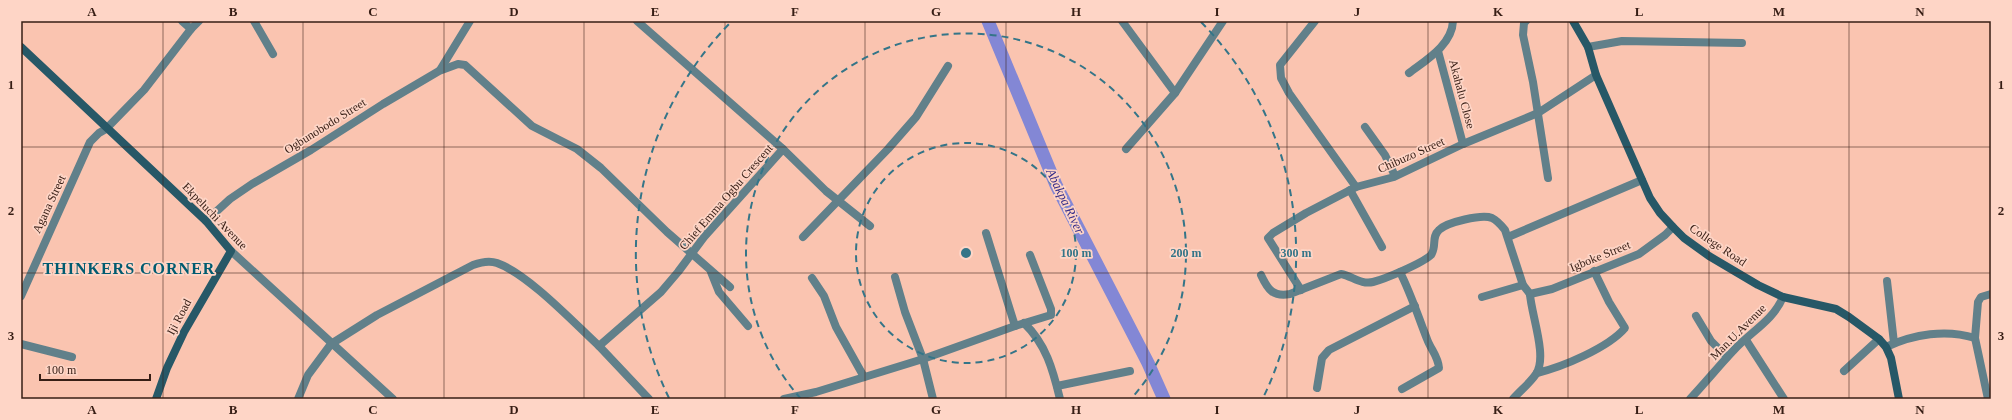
<svg xmlns="http://www.w3.org/2000/svg" width="2012" height="420" font-family="Georgia,serif">
<rect width="100%" height="100%" fill="#fac4b0"/>
<g fill="none" stroke-linecap="round" stroke-linejoin="round">
<polyline stroke="#8387d5" stroke-width="13" points="988,21 1056,185 1148,363 1164,399"/>
<g stroke="#61808a" stroke-width="8">
<polyline points="182,21 191,29"/>
<polyline points="254,21 273,54"/>
<polyline points="637,21 783,149"/>
<polyline points="1122,21 1175,93"/>
<polyline points="1315,21 1280,65 1281,78 1289,93 1356,187"/>
<polyline points="1526,21 1524,23 1523,35 1533,82 1548,178"/>
<polyline points="1588,47 1622,41 1742,43"/>
<polyline points="1438,51 1463,144"/>
<polyline points="440,70 470,21"/>
<path d="M1409,73C1426,60 1452,45 1453,21"/>
<polyline points="1365,127 1385,155 1395,176"/>
<polyline points="1126,149 1175,93 1223,21"/>
<polyline points="1350,190 1382,247"/>
<polyline points="206,221 230,199 252,184 311,150 383,104 439,71 458,64 465,65 532,126 577,149 601,168 667,232 730,287"/>
<polyline points="986,233 1015,326"/>
<polyline points="803,237 888,149 916,117 948,66"/>
<polyline points="1508,237 1642,180"/>
<polyline points="231,251 393,399"/>
<polyline points="711,272 719,292 748,326"/>
<path d="M1400,272C1411,294 1418,316 1427,339C1431,350 1438,356 1439,368L1402,389"/>
<path d="M1261,275C1268,290 1273,297 1290,294L1341,274C1352,276 1361,285 1373,282C1385,279 1423,263 1431,255C1437,247 1431,237 1439,230C1447,222 1482,214 1492,218C1498,221 1501,225 1505,230L1523,285L1530,294"/>
<polyline points="895,277 905,312 923,359 933,399"/>
<polyline points="812,278 824,296 836,327 864,377"/>
<polyline points="1887,281 1894,343"/>
<polyline points="1301,290 1268,238 1273,233 1306,213 1356,187 1394,177 1463,144 1538,113 1596,75"/>
<polyline points="1530,294 1552,289 1639,254 1665,235 1673,227"/>
<polyline points="21,296 90,142 99,133 106,129 144,90 191,29 199,21"/>
<polyline points="1482,297 1523,285"/>
<polyline points="1696,316 1711,341 1727,357"/>
<path d="M1024,323C1046,344 1053,370 1060,399"/>
<polyline points="1746,340 1784,399"/>
<polyline points="21,344 72,357"/>
<polyline points="599,346 649,399"/>
<path d="M1886,347C1914,334 1946,329 1975,338"/>
<polyline points="1844,371 1879,339"/>
<path d="M1537,373C1562,367 1608,348 1625,328L1609,302L1594,271"/>
<polyline points="1057,386 1130,371"/>
<polyline points="1317,388 1322,358 1329,350 1415,306"/>
<path d="M298,399L308,375L331,344L377,315L473,265C481,262 489,260 497,263C528,274 574,323 599,346L661,292L678,272L704,237L783,149L826,191L870,226"/>
<polyline points="784,399 816,392 923,359 1015,326 1051,315 1051,309 1030,255"/>
<path d="M1513,399C1520,391 1530,383 1536,374C1548,357 1531,314 1530,294"/>
<path d="M1690,399C1705,383 1718,367 1733,351C1750,332 1773,321 1783,297"/>
<polyline points="1988,399 1975,338 1978,302 1981,297 1991,294"/>
</g>
<g stroke="#275867" stroke-width="8">
<polyline points="1573,21 1588,47 1596,75 1650,198 1660,213 1673,227 1684,238 1709,256 1758,285 1783,297 1836,309 1849,317 1879,339 1886,347 1891,358 1899,399"/>
<polyline points="21,47 206,221 231,251 184,332 167,368 156,399"/>
</g>
</g>
<path fill="none" stroke="#371e15" stroke-width="1" stroke-opacity="0.55" d="M163,21V399M303,21V399M444,21V399M584,21V399M725,21V399M865,21V399M1006,21V399M1147,21V399M1287,21V399M1428,21V399M1568,21V399M1709,21V399M1849,21V399M21,147H1991M21,273H1991"/>
<g fill="none" stroke="#347588" stroke-width="2" stroke-dasharray="7 5">
<circle cx="966" cy="253" r="110"/>
<path d="M801 399A220 220 0 1 1 1131 399"/>
<path d="M669 398A330 330 0 0 1 731 22M1201 22A330 330 0 0 1 1263 398"/>
</g>
<g text-anchor="middle" stroke-width="3.5" stroke-linejoin="round" paint-order="stroke">
<g font-size="12" fill="#371e15" stroke="#fed5c6">
<text transform="translate(1462 94) rotate(75)" y="4">Akahalu Close</text>
<text transform="translate(325 126) rotate(-32)" y="4">Ogbunobodo Street</text>
<text transform="translate(1411 155) rotate(-24)" y="4">Chibuzo Street</text>
<text transform="translate(726 197) rotate(-49)" y="4">Chief Emma Ogbu Crescent</text>
<text transform="translate(49 204) rotate(-65)" y="4">Agana Street</text>
<text transform="translate(215 216) rotate(46)" y="4">Ekpeluchi Avenue</text>
<text transform="translate(1718 245) rotate(34)" y="4">College Road</text>
<text transform="translate(1600 256) rotate(-22)" y="4">Igboke Street</text>
<text transform="translate(179 317) rotate(-62)" y="4">Iji Road</text>
<text transform="translate(1738 332) rotate(-45)" y="4">Man.U.Avenue</text>
</g>
<g font-size="13" font-style="italic" fill="#362e89" stroke="#fed5c6">
<text transform="translate(1066 201) rotate(64)" y="5">Abakpa River</text>
</g>
<g font-size="16" font-weight="bold" letter-spacing="1" fill="#005b70" stroke="#fed5c6">
<text x="129" y="274">THINKERS CORNER</text>
</g>
</g>
<circle cx="966" cy="253" r="6" fill="#347588" stroke="#fed5c6" stroke-width="2"/>
<g font-size="12" text-anchor="middle" font-weight="bold" fill="#347588" stroke="#fed5c6" stroke-width="3.5" stroke-linejoin="round" paint-order="stroke">
<text x="1076" y="257">100 m</text>
<text x="1186" y="257">200 m</text>
<text x="1296" y="257">300 m</text>
</g>
<rect width="2012" height="420" fill="none" stroke="#fed5c6" stroke-width="44"/>
<path d="M40 374v6h110v-6" fill="none" stroke="#371e15" stroke-width="2"/>
<text x="46" y="374" font-size="12" fill="#371e15" stroke="#fed5c6" stroke-width="3" paint-order="stroke">100 m</text>
<rect x="22" y="22" width="1968" height="376" fill="none" stroke="#371e15" stroke-width="1.5"/>
<g font-size="13" text-anchor="middle" font-weight="bold" fill="#371e15">
<text x="92" y="16">A</text>
<text x="233" y="16">B</text>
<text x="373" y="16">C</text>
<text x="514" y="16">D</text>
<text x="655" y="16">E</text>
<text x="795" y="16">F</text>
<text x="936" y="16">G</text>
<text x="1076" y="16">H</text>
<text x="1217" y="16">I</text>
<text x="1357" y="16">J</text>
<text x="1498" y="16">K</text>
<text x="1639" y="16">L</text>
<text x="1779" y="16">M</text>
<text x="1920" y="16">N</text>
<text x="11" y="89">1</text>
<text x="2001" y="89">1</text>
<text x="11" y="215">2</text>
<text x="2001" y="215">2</text>
<text x="11" y="340">3</text>
<text x="2001" y="340">3</text>
<text x="92" y="414">A</text>
<text x="233" y="414">B</text>
<text x="373" y="414">C</text>
<text x="514" y="414">D</text>
<text x="655" y="414">E</text>
<text x="795" y="414">F</text>
<text x="936" y="414">G</text>
<text x="1076" y="414">H</text>
<text x="1217" y="414">I</text>
<text x="1357" y="414">J</text>
<text x="1498" y="414">K</text>
<text x="1639" y="414">L</text>
<text x="1779" y="414">M</text>
<text x="1920" y="414">N</text>
</g>
</svg>
